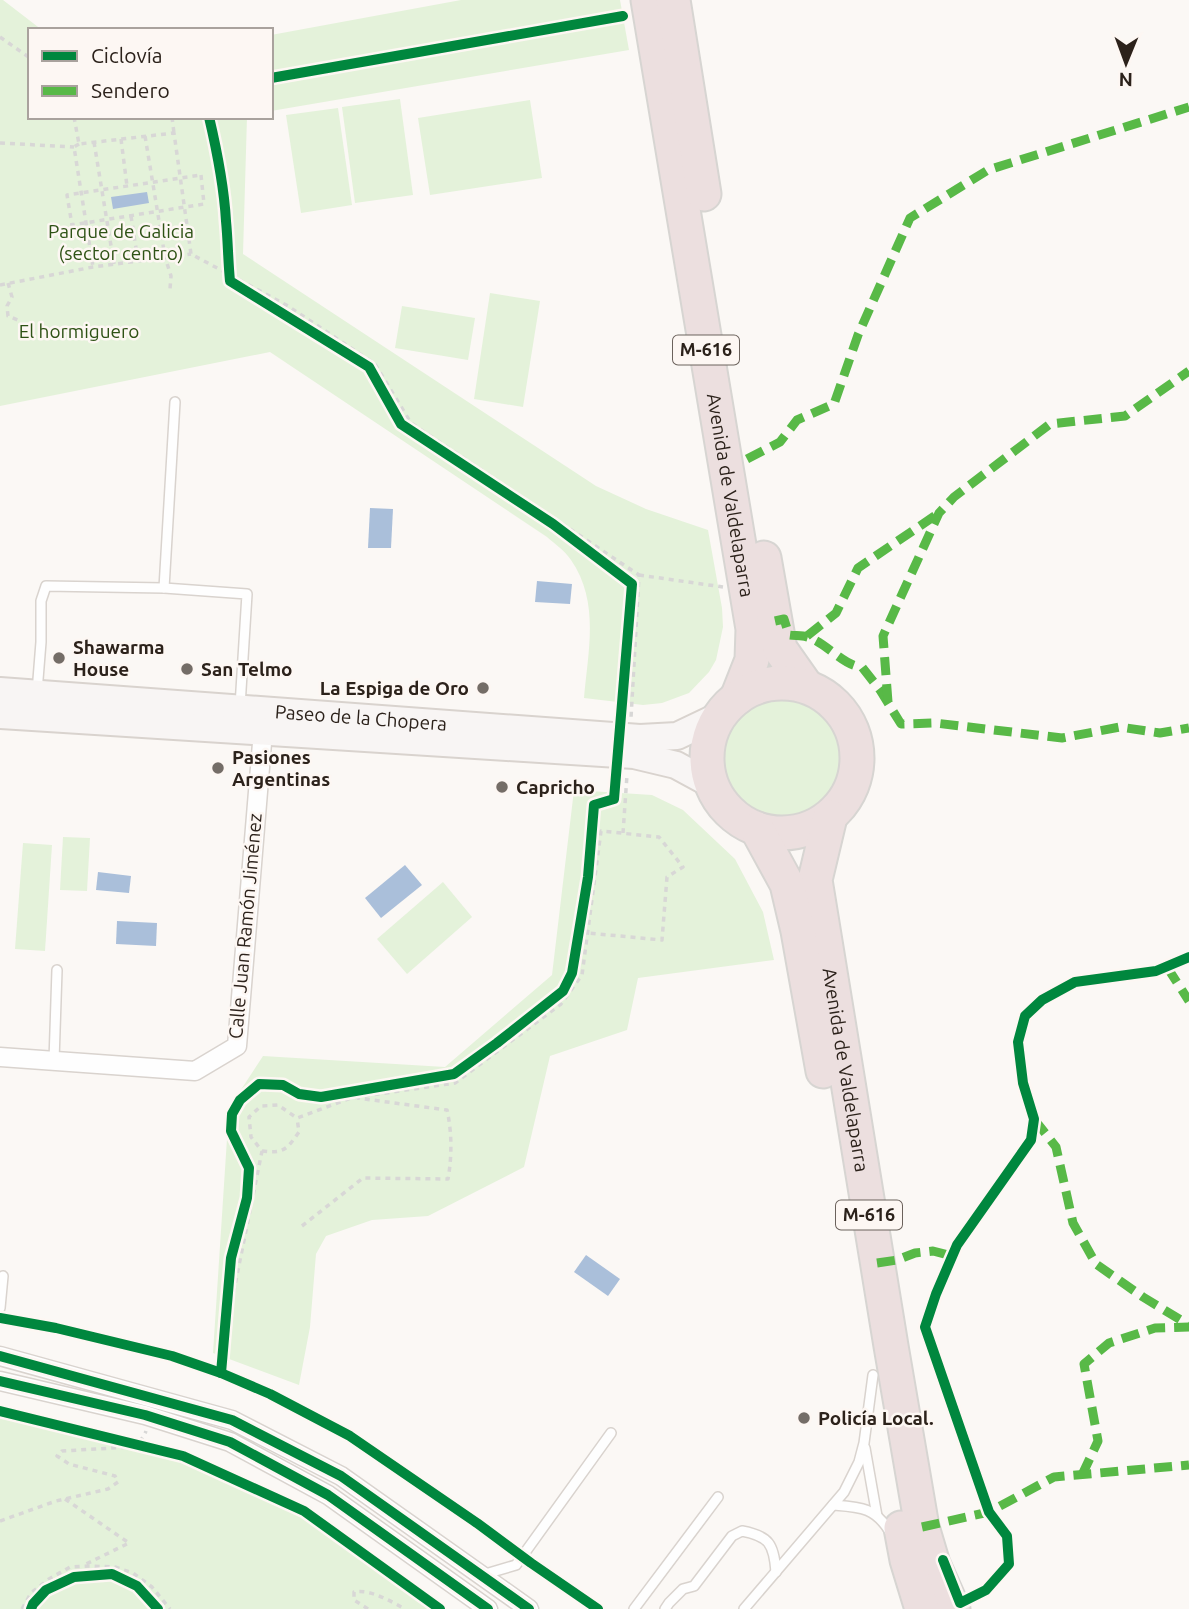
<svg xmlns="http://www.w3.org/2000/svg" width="1189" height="1609" font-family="Ubuntu,sans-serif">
<rect width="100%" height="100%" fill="#fbf8f5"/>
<g fill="#e4f2da">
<path d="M0,0H3L42,30H30V117H247L243,254L596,486L646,509L708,530L722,608L723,627L716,660L709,672L689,693L662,703L643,705L584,698C588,651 600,602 571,560C565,551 555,544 547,537L270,352L0,406Z"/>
<polygon points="461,0 620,0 629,50 271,111 271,35"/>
<polygon points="400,99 413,195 355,203 342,107"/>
<polygon points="530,100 542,178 430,195 418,118"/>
<polygon points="338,108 352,205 301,213 286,115"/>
<polygon points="490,293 540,301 523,407 474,399"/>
<polygon points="402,306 475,318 468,360 395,348"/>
<circle cx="782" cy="759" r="61"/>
<polygon points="574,790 652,795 683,810 735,859 763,912 774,960 638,978 627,1030 550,1056 524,1167 428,1216 372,1220 326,1236 316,1254 310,1327 299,1385 213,1353 229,1108 263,1056 445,1067 552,975"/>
<polygon points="63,837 90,838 87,891 60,890"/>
<polygon points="23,843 52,845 45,951 15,949"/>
<polygon points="443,882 472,917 407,974 377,939"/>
<polygon points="0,1412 134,1444 258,1488 435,1609 0,1609"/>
</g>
<g fill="#aabfda">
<polygon points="147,192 149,203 113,209 111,197"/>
<polygon points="370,508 393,509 391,548 368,548"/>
<polygon points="537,581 572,584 570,604 535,602"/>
<polygon points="405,865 422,885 381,918 365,898"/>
<polygon points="98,872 131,876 129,893 96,890"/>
<polygon points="117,921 157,923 156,946 116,944"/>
<polygon points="586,1255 620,1279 608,1296 574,1272"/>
</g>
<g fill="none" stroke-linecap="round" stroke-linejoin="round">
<defs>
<g id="lane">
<polyline points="164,588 175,402"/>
<polyline points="37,692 41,642 41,601 46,586 164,588 247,594 240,706"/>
<polyline points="54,1061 57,970"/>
<polyline points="0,1308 3,1276"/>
<polyline points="865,1448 877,1516"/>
<path d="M833,1505C860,1507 875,1507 890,1532"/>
<polyline points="482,1575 516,1565 611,1433"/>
<polyline points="634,1609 718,1497"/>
<path d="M665,1609L669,1603L683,1589L694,1586L732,1536L742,1531C769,1536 774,1544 776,1572"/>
<polyline points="744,1609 844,1492 859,1462 864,1443 873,1375"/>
</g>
<g id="street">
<polyline points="0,1057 195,1071 237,1046 263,731"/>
<polyline points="0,1356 232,1420 341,1476 529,1609"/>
<polyline points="0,1381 145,1415 230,1442 328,1495 488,1609"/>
</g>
<g id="secondary">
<path id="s1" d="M0,691L640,738L677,736L719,716"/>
<polyline points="0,715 634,755 676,765 711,784"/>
</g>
<g id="highway">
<path id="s2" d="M648,0L753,629L752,660L737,698"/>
<polyline points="673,0 704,194"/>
<polyline points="764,558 780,649 806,686"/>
<circle cx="782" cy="758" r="75"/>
<path id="s3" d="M830,817L815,880L891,1346L922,1527L933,1564L953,1609"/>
<polyline points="757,829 787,884 798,931 823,1071"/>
<polyline points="901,1528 907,1560 922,1609"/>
</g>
</defs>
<use href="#lane" stroke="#d9d3ce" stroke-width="12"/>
<use href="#street" stroke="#d9d3ce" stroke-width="21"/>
<use href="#secondary" stroke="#d9d3ce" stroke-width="30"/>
<use href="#highway" stroke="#d7d5d2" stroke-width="37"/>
<g stroke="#d8d7d6" stroke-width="3.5" stroke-dasharray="5 5" stroke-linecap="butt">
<polyline points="0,37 30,58"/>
<polyline points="74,117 79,144 174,133 191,254 288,306 375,364 411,423 639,575 631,718"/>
<polyline points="172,117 174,133"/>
<polyline points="145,136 165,257 171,276 170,289"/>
<polyline points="121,139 127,186"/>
<polyline points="94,142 114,264"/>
<polyline points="0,143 74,147"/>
<polyline points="79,144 74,147 93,267"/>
<polygon points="201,175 204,204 72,225 67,195"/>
<polyline points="131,216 138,261"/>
<polyline points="8,283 12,297 7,306 8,316 20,321"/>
<polyline points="0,285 93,267 191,254"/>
<polyline points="639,575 723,587"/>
<polyline points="623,833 627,775"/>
<path d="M262,1151C284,1154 287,1149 299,1132L297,1118"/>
<path d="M302,1226L363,1178L448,1179C452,1157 452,1132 447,1110L357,1098"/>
<polyline points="226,1352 229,1315 262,1151 251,1137 249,1117 261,1106 278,1105 297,1118 351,1098 455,1083 561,1004 582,975 601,831 659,837 683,867 667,877 662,940 588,933"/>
<polyline points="65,1499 129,1543 84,1565"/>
<path d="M0,1521L56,1501L108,1489L118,1482L115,1476L69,1464L57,1456L62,1451L130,1447C138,1444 143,1439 146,1431"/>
<polyline points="22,1609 31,1593 49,1579 70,1567 90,1566 115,1567 133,1573 152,1587 170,1609"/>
<path d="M368,1609L354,1600V1592C371,1589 390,1601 405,1609"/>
</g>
<use href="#lane" stroke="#fefefe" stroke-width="9"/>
<use href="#street" stroke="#fefefe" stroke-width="18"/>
<use href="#secondary" stroke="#f8f5f4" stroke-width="26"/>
<use href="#highway" stroke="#ecdfdf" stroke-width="33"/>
<g stroke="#58b947" stroke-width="9" stroke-dasharray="18 9" stroke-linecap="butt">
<polyline points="747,459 780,442 797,420 834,404 858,335 910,218 988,170 1189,107"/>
<path d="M775,621L784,619L789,635C795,636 802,635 807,637C826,642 843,666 862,667L880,690L901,724L935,723L1062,738L1120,727L1160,733L1189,728"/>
<polyline points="807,636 836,613 858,568 939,513"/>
<polyline points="888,702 883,636 939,513 954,497 1050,424 1125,416 1189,371"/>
<polyline points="1167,967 1189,1001"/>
<polyline points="1034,1119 1056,1147 1073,1223 1096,1264 1143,1297 1189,1325"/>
<polyline points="877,1263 897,1260 915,1253 933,1251 952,1256"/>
<polyline points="1082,1475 1098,1441 1084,1364 1109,1343 1155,1328 1189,1327"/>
<polyline points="922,1527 989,1512 1054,1477 1189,1465"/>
</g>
<defs>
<g id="cycleway">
<polyline points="271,78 623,16"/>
<path d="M209,117C217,151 224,186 226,221C228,241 228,261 230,281L369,367L401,424L553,524L632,584L614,799L594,805L588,877L572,973L563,991L497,1043L454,1074L321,1097L299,1094L283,1085L259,1084L240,1100L232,1114L231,1131L249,1168L247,1198L231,1258L221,1373"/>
<polyline points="0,1318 56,1328 172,1356 221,1373 270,1394 350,1436 477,1523 531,1563 598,1609"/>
<polyline points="0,1356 232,1420 341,1476 529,1609"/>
<polyline points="0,1381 145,1415 230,1442 328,1495 488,1609"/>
<polyline points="0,1411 183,1456 304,1511 440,1609"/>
<polyline points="943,1560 960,1603 986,1590 1009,1564 1007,1536 989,1512 925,1327 936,1294 957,1245 1031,1140 1034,1119 1023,1083 1018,1042 1025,1016 1042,1000 1075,982 1156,971 1189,957"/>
<polyline points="31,1609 33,1604 46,1590 74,1577 112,1574 137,1586 158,1609"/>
</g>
</defs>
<use href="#cycleway" stroke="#fdf7f3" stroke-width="15"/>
<use href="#cycleway" stroke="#00873e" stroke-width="10"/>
</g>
<g fill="#746d67" stroke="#fdf7f3" stroke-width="2.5">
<circle cx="59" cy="658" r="7"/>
<circle cx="187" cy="669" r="7"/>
<circle cx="483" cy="688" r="7"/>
<circle cx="218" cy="768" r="7"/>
<circle cx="502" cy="787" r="7"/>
<circle cx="804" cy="1418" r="7"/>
</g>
<g text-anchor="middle" stroke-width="5" stroke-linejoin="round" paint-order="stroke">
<g fill="#fdf7f3" stroke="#6b625c" stroke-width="2">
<rect x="673" y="335.5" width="66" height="29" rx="5"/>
<rect x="836" y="1200.5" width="66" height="29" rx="5"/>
</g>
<g font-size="18" font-weight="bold" fill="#2c221b">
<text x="706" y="356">M-616</text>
<text x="869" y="1221">M-616</text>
</g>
<g font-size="19" fill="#2e5215" stroke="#fdf7f3">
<text x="121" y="238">Parque de Galicia<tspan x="121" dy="22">(sector centro)</tspan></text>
<text x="79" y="338">El hormiguero</text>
</g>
<g font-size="19" fill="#2c221b" stroke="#fdf7f3">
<text dy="7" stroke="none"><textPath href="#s2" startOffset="502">Avenida de Valdelaparra</textPath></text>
<text dy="7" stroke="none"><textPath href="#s1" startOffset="362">Paseo de la Chopera</textPath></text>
<text transform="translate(245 926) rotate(-85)" y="7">Calle Juan Ramón Jiménez</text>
<text dy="7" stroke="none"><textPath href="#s3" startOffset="257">Avenida de Valdelaparra</textPath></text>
</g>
<g font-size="19" font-weight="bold" fill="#2c221b" stroke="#fdf7f3" text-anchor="start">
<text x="73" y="654">Shawarma<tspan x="73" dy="22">House</tspan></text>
<text x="201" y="676">San Telmo</text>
<text x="469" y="695" text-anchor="end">La Espiga de Oro</text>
<text x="232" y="764">Pasiones<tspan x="232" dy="22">Argentinas</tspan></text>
<text x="516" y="794">Capricho</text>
<text x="818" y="1425">Policía Local.</text>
</g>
</g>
<rect x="28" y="28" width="245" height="91" fill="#fdf7f3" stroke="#a9a29d" stroke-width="2"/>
<rect x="42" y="51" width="35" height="10" fill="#00873e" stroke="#a9a29d" stroke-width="2"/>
<text x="91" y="63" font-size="21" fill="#2c221b">Ciclovía</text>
<rect x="42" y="86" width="35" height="10" fill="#58b947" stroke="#a9a29d" stroke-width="2"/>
<text x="91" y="98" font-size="21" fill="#2c221b">Sendero</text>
<g transform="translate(1126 63) rotate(181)" stroke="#fdf7f3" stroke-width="5" paint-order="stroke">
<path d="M0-5L12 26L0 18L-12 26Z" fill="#2c221b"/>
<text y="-10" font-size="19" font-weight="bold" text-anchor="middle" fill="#2c221b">N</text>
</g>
</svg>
